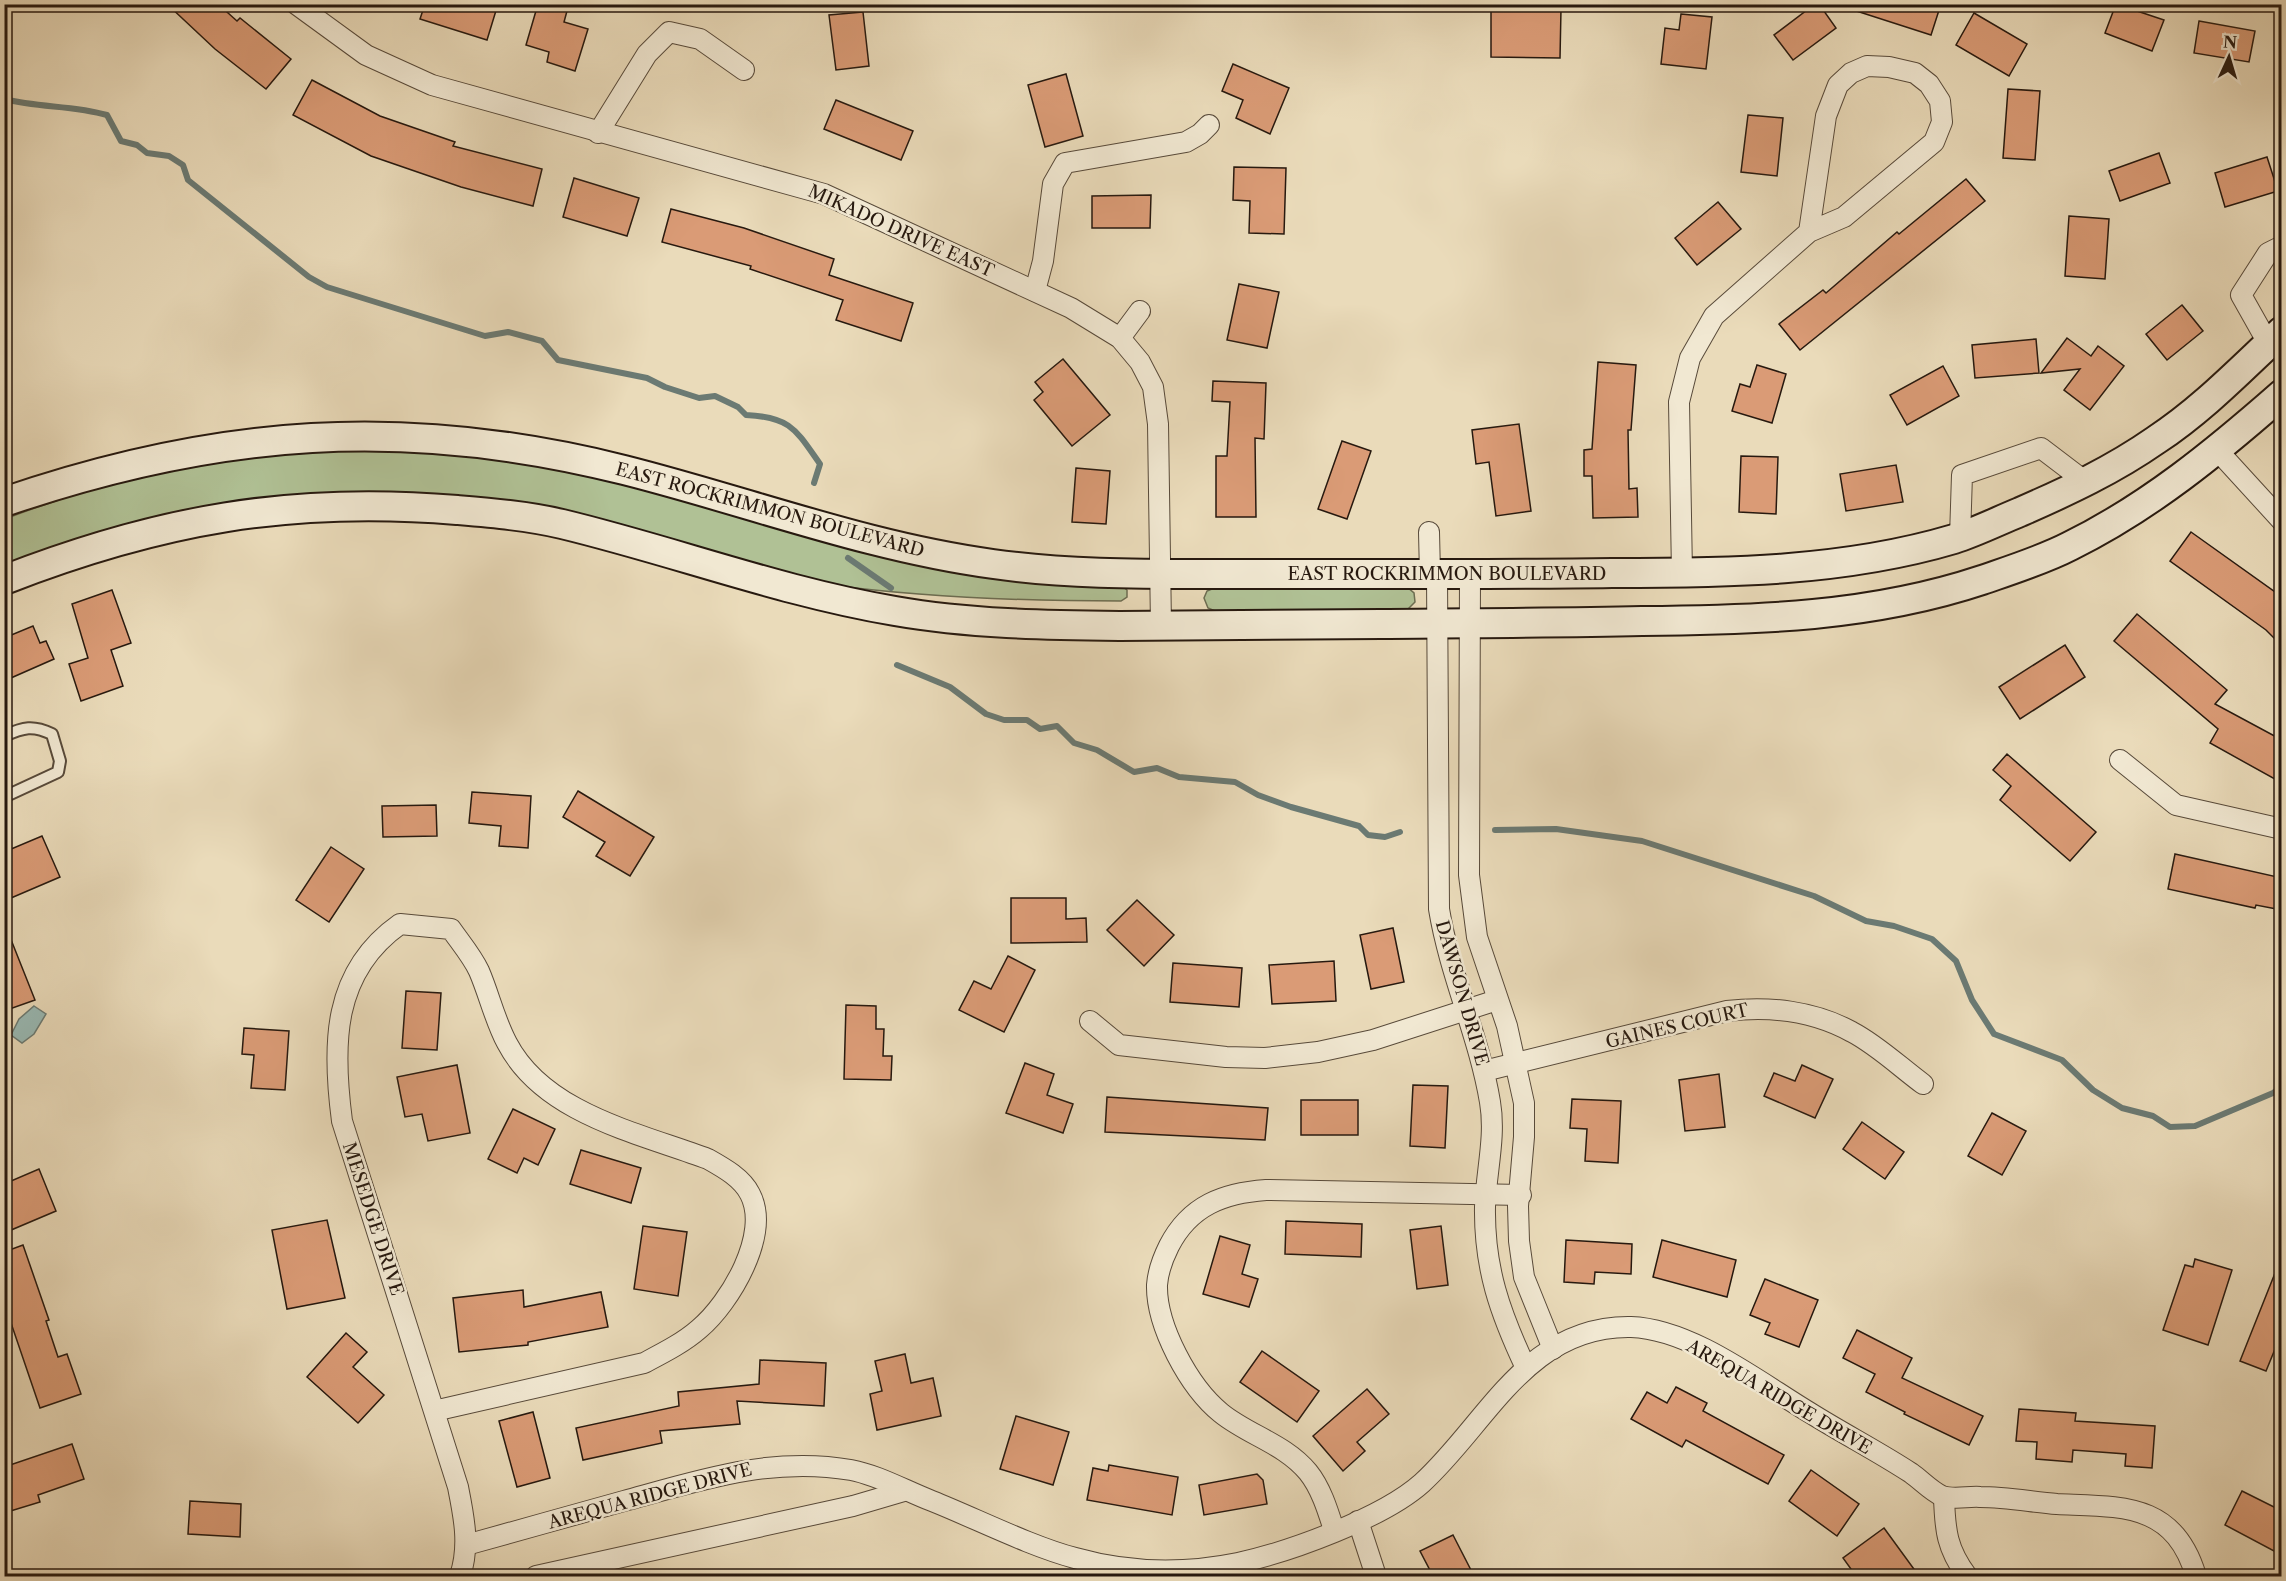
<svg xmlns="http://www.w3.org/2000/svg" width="2286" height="1581" font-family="'Libre Caslon Text',serif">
<rect width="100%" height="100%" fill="#eadbba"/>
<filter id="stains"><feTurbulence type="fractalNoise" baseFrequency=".00333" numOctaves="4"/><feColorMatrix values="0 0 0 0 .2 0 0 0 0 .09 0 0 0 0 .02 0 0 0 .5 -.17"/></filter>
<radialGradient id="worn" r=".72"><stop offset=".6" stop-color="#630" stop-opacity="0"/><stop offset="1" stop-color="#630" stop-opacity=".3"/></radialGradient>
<g fill="#b0c195" stroke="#6c6d52" stroke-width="1.5">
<path d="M371,448L521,460L1123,587L1127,590V597L1121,601C1025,601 928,598 832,585L517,503L446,495L373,492L231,502L91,535L5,567V519C130,471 237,453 371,448Z"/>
<polygon points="1217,587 1407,587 1414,593 1415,602 1406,611 1215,611 1208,608 1204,598 1207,591"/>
</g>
<polygon fill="#99bab5" stroke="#6b7a73" stroke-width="1.5" points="34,1006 46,1014 34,1034 22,1043 11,1035 19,1019"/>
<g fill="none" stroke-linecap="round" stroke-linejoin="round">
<g stroke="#6b7a73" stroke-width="6">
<path d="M4,99C39,108 73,105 107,115L121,141L137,145L147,153L169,156L183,165L188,180L309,277L327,287L485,336L508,332L542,341L558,360L647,378L665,387L699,398L715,396L738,407L746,415C791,417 796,430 820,464L814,483"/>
<polyline points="848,558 891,588"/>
<polyline points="897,665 950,687 986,714 1004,720 1027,720 1040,729 1057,726 1074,743 1097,750 1134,772 1157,768 1179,777 1235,782 1258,795 1291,807 1359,826 1368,835 1385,837 1400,832"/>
<polyline points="1495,830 1556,829 1642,841 1814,896 1866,921 1894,926 1932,939 1956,961 1972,1000 1994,1034 2062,1060 2093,1090 2122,1108 2153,1116 2170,1127 2195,1126 2273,1093 2282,1086"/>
</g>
</g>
<g fill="#da9b76" stroke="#27190f" stroke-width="1.5">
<polygon points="167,4 218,4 237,21 240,18 291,59 266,89 215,49"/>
<polygon points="425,4 498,4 487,40 420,19"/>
<polygon points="538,4 567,11 564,22 588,29 575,71 547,62 549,52 526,45"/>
<polygon points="1815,4 1819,4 1836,28 1793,60 1774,35"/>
<polygon points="1848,4 1941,4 1931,35 1847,8"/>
<polygon points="2116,4 2164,20 2152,51 2105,33"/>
<polygon points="1491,8 1561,9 1560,58 1491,57"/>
<polygon points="863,12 869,66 836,70 829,15"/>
<polygon points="1974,13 2027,44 2009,76 1956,45"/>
<polygon points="1681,14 1712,17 1706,69 1661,64 1665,28 1679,30"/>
<polygon points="2199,21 2255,31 2249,62 2194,53"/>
<polygon points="1233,64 1289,88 1270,134 1236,118 1243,100 1222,91"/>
<polygon points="1066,74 1083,136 1045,147 1028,85"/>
<polygon points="312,80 380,116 455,142 453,146 542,169 533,206 461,187 371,156 293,115"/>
<polygon points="2008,89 2040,91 2035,160 2003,158"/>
<polygon points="836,100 913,131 901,160 824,129"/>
<polygon points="1748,115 1783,118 1777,176 1741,172"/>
<polygon points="2159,153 2170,183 2120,201 2109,171"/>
<polygon points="2267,157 2278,191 2225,207 2215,173"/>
<polygon points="1234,167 1286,168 1284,234 1249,233 1250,201 1233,200"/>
<polygon points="574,178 639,198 627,236 563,217"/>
<polygon points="1966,179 1985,201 1800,350 1779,324 1823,290 1826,293 1897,232 1899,234"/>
<polygon points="1151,195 1150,228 1092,228 1092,196"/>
<polygon points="1718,202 1741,229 1697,265 1675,238"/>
<polygon points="671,209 744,228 834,259 829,275 913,303 901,341 836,320 843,300 750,269 751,266 662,242"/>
<polygon points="2069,216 2109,219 2105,279 2065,276"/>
<polygon points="1239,284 1279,292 1267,348 1227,340"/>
<polygon points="2182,305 2203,331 2167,360 2146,334"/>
<polygon points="2067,338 2091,356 2098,346 2124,366 2090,410 2064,390 2080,369 2041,373"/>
<polygon points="2036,339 2039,373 1975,378 1972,345"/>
<polygon points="1063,359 1110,415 1072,446 1034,400 1043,392 1035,382"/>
<polygon points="1598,362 1636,365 1631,430 1628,430 1629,489 1637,488 1638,517 1593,518 1592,476 1584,476 1584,450 1592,449"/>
<polygon points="1757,365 1786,374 1772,423 1732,411 1740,384 1750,387"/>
<polygon points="1943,366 1959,396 1907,425 1890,395"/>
<polygon points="1213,381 1266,383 1264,439 1255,438 1256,517 1216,517 1216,456 1227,456 1230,402 1212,401"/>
<polygon points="1519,424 1531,511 1496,516 1489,462 1476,464 1472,430"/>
<polygon points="1342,441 1371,451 1347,519 1318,509"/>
<polygon points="1741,456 1778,457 1776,514 1739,512"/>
<polygon points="1896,465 1903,502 1846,511 1840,474"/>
<polygon points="1076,468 1110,471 1106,524 1072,522"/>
<polygon points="2191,532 2282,597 2282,646 2266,630 2170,561"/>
<polygon points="112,590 131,643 111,650 123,686 81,701 69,664 88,658 72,604"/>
<polygon points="2137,614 2227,690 2215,704 2282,740 2282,783 2210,743 2218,729 2114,641"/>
<polygon points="33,626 40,643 46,641 54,659 4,681 4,638"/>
<polygon points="2065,645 2085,677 2020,719 1999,687"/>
<polygon points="2007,754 2096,832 2070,861 2000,800 2011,786 1993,770"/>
<polygon points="578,791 654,837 630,876 596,856 605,842 563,817"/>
<polygon points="472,792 531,796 528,848 499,846 501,826 469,823"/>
<polygon points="436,805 437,836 383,837 382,806"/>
<polygon points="42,836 60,877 11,898 4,886 4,852"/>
<polygon points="331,847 364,869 329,922 296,900"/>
<polygon points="2175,854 2282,878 2282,910 2256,905 2255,908 2168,889"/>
<polygon points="1011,898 1066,898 1066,919 1086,918 1087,942 1011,943"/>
<polygon points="1137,900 1174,935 1144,966 1107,930"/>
<polygon points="4,922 35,1000 4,1011"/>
<polygon points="1393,928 1404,982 1371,989 1360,935"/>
<polygon points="1008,956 1035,970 1004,1032 959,1010 974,981 991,989"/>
<polygon points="1334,961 1336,1001 1272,1004 1269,965"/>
<polygon points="1173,963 1242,968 1239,1007 1170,1002"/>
<polygon points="406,991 441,993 437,1050 402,1048"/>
<polygon points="846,1005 876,1006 876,1029 884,1029 883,1056 892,1056 891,1080 844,1079"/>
<polygon points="244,1028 289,1031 285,1090 251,1088 254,1055 242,1054"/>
<polygon points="1025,1063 1054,1074 1047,1095 1073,1104 1063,1133 1006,1113"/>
<polygon points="457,1065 470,1133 428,1141 422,1114 405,1117 397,1077"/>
<polygon points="1802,1065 1833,1079 1815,1118 1764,1096 1774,1073 1795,1081"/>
<polygon points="1719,1074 1725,1127 1685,1131 1679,1080"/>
<polygon points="1413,1085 1448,1086 1445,1148 1410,1146"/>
<polygon points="1107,1097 1268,1108 1265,1140 1105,1132"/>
<polygon points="1572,1099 1621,1101 1618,1163 1585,1161 1587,1129 1570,1128"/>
<rect x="1301" y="1100" width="57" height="35"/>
<polygon points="513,1109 555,1129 538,1165 524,1158 517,1173 488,1159"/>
<polygon points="1992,1113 2026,1131 2002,1175 1968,1156"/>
<polygon points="1862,1122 1904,1152 1885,1179 1843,1149"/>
<polygon points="581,1150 641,1168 631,1203 570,1184"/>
<polygon points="39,1169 56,1211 4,1233 4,1184"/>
<polygon points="327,1220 345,1298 287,1309 272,1230"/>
<polygon points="1286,1221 1362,1224 1361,1257 1285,1254"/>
<polygon points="643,1226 687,1232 678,1296 634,1289"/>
<polygon points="1441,1226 1448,1285 1417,1289 1410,1230"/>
<polygon points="1220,1236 1250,1245 1242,1274 1258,1279 1249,1307 1203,1294"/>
<polygon points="1566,1240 1632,1244 1631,1274 1595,1272 1594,1284 1564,1282"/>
<polygon points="1662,1240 1736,1260 1727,1297 1653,1277"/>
<polygon points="23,1245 49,1320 46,1321 58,1357 67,1354 81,1394 40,1408 11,1323 4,1326 4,1252"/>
<polygon points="2281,1258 2282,1332 2266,1371 2240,1361"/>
<polygon points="2195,1259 2232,1270 2208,1345 2163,1330 2185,1265 2193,1267"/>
<polygon points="1765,1279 1818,1300 1799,1347 1765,1334 1770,1323 1750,1315"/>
<polygon points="523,1290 524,1307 601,1292 608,1327 528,1342 528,1345 459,1352 453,1298"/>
<polygon points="1857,1330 1912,1358 1902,1378 1983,1416 1969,1445 1904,1414 1905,1412 1866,1392 1875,1374 1843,1358"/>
<polygon points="346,1333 367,1352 353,1367 384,1395 358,1423 307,1377"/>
<polygon points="1262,1351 1319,1391 1297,1422 1240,1382"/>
<polygon points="905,1354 911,1383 933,1378 941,1416 877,1430 870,1394 882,1391 875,1361"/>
<polygon points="760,1360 826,1363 824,1406 737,1401 740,1424 660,1431 662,1443 583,1460 576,1428 679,1406 678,1392 759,1384"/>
<polygon points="1676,1387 1707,1403 1703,1411 1784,1455 1768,1484 1686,1440 1682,1447 1631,1419 1647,1392 1667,1403"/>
<polygon points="1367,1389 1389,1414 1357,1442 1365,1451 1343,1471 1313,1436"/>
<polygon points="2019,1409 2076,1413 2075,1421 2155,1426 2152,1468 2125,1466 2126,1454 2073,1450 2072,1462 2036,1459 2037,1442 2016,1441"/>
<polygon points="533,1412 550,1478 517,1487 499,1421"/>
<polygon points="1016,1416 1069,1432 1053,1485 1000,1469"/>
<polygon points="72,1444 84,1479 38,1495 40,1502 4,1513 4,1467"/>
<polygon points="1109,1465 1178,1477 1172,1515 1087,1500 1093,1468 1108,1471"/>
<polygon points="1811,1470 1859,1504 1837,1536 1789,1501"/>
<polygon points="1257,1474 1263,1480 1267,1504 1204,1515 1199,1485"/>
<polygon points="2242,1491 2282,1511 2282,1536 2274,1551 2225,1525"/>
<polygon points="190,1501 241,1504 240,1537 188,1534"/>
<polygon points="1884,1528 1919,1576 1856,1576 1843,1558"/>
<polygon points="1453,1535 1474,1576 1433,1576 1420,1551"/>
</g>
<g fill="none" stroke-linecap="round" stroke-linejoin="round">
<defs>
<path id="lane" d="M4,736C24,727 33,725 52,734L60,761L58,772L4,797"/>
<g id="street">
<polyline points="296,4 366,55 432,85 824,194 1071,308 1120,338 1140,362 1153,387 1158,424 1161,626"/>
<polyline points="598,133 647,54 669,32 700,39 744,70"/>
<polyline points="1035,291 1043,261 1053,184 1065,163 1186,142 1200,134 1209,125"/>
<polyline points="1120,338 1140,311"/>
<polyline points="2268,343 2241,295 2268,253 2282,246"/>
<polyline points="2218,451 2282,521"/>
<polyline points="1429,532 1430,574"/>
<polyline points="1960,537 1962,475 2041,448 2087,483"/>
<polyline points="1682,573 1679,402 1690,358 1714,316 1809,232 1844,217 1934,142 1942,122 1940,101 1929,84 1915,73 1889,67 1867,66 1851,73 1838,85 1826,116 1809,232"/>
<path d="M1437,574L1439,909C1450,976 1479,1036 1490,1102C1496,1137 1486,1172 1485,1207C1484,1268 1500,1313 1526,1368"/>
<polyline points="1470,574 1469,875 1477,937 1507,1026 1524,1103 1524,1137 1518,1206 1519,1241 1524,1277 1553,1349"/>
<polyline points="2120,760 2176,805 2282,829"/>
<polyline points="1090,1021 1119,1045 1226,1057 1265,1058 1318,1052 1373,1040 1497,1000"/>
<path d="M1484,1071L1727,1011C1769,1006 1814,1011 1852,1032C1877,1045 1900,1067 1923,1084"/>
<path d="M434,1411L644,1363C663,1353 683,1343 699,1329C730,1303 771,1234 750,1194C742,1178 724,1168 708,1159C639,1133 544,1114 507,1043C495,1021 489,994 479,971C472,956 460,942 451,929L400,924C332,972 332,1045 342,1121L458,1487C464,1517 470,1546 460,1576"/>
<path d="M1944,1497C1945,1531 1947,1549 1967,1576"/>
<polyline points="1358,1521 1376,1576"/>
<path d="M1334,1530C1328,1511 1321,1488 1308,1472C1285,1444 1248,1435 1221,1413C1189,1387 1156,1326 1157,1285C1158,1271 1163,1258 1169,1246C1190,1205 1224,1193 1266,1190L1521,1195"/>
<path d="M466,1545C519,1530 571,1516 624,1501C700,1480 772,1456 851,1470C878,1475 906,1491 932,1501C977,1519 1030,1546 1075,1558C1128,1573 1184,1574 1238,1563C1289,1552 1383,1518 1422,1483C1487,1424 1527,1325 1631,1327C1692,1329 1760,1383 1812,1414C1844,1434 1879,1452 1911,1473C1921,1480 1931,1491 1942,1496C1953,1500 1969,1496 1980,1497C2006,1497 2032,1502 2057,1504C2122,1507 2174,1502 2196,1576"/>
<polyline points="536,1576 853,1506 904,1491"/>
</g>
<g id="secondary">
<path d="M4,502C217,429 405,415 624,470C747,501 867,547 993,564C1063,574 1136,574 1207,574C1274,574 1342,574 1409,574C1477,574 1544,574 1612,573C1726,573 1843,572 1954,539C1976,532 1998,521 2020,512C2068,491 2113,470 2156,440C2203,409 2241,369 2282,331"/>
<path d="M4,580C158,520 291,496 457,510C492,513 528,516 562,524C674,551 782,592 895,611C969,624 1045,625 1120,626C1207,626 1294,625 1381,624C1468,623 1555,623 1642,621C1757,620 1871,617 1982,580C2011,570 2043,560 2070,546C2149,507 2216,452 2282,394"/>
</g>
</defs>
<use href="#lane" stroke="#584a3a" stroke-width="14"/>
<use href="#street" stroke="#584a3a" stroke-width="22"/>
<use href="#secondary" stroke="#27190f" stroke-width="32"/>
<use href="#lane" stroke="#f1e8d2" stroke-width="10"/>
<use href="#street" stroke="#f1e8d2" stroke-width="20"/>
<use href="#secondary" stroke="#f1e8d2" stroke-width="28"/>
</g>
<g text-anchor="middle" stroke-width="5" stroke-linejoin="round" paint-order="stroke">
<g font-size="18" fill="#27190f" stroke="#f1e8d2">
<text transform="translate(901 231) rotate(24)" y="6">MIKADO DRIVE EAST</text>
<text transform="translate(770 510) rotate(15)" y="6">EAST ROCKRIMMON BOULEVARD</text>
<text x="1447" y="580">EAST ROCKRIMMON BOULEVARD</text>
<text transform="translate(1462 993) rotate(74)" y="6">DAWSON DRIVE</text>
<text transform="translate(1677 1026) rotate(-13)" y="6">GAINES COURT</text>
<text transform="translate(373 1219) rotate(72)" y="6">MESEDGE DRIVE</text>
<text transform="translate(1779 1397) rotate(30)" y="6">AREQUA RIDGE DRIVE</text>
<text transform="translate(650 1496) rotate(-15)" y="6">AREQUA RIDGE DRIVE</text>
</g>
</g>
<rect width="2286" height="1581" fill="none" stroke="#eadbba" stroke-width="24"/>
<rect x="6" y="6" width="2274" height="1569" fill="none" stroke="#27190f" stroke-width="3"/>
<rect x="12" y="12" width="2262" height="1557" fill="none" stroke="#27190f" stroke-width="1.5"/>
<g transform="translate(2229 57) rotate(4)" stroke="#f1e8d2" stroke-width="4.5" paint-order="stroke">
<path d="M0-4.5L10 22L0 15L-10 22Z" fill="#27190f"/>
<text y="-9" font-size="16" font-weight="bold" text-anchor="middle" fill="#27190f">N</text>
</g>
<rect width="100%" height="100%" filter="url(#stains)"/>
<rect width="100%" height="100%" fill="url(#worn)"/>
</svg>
